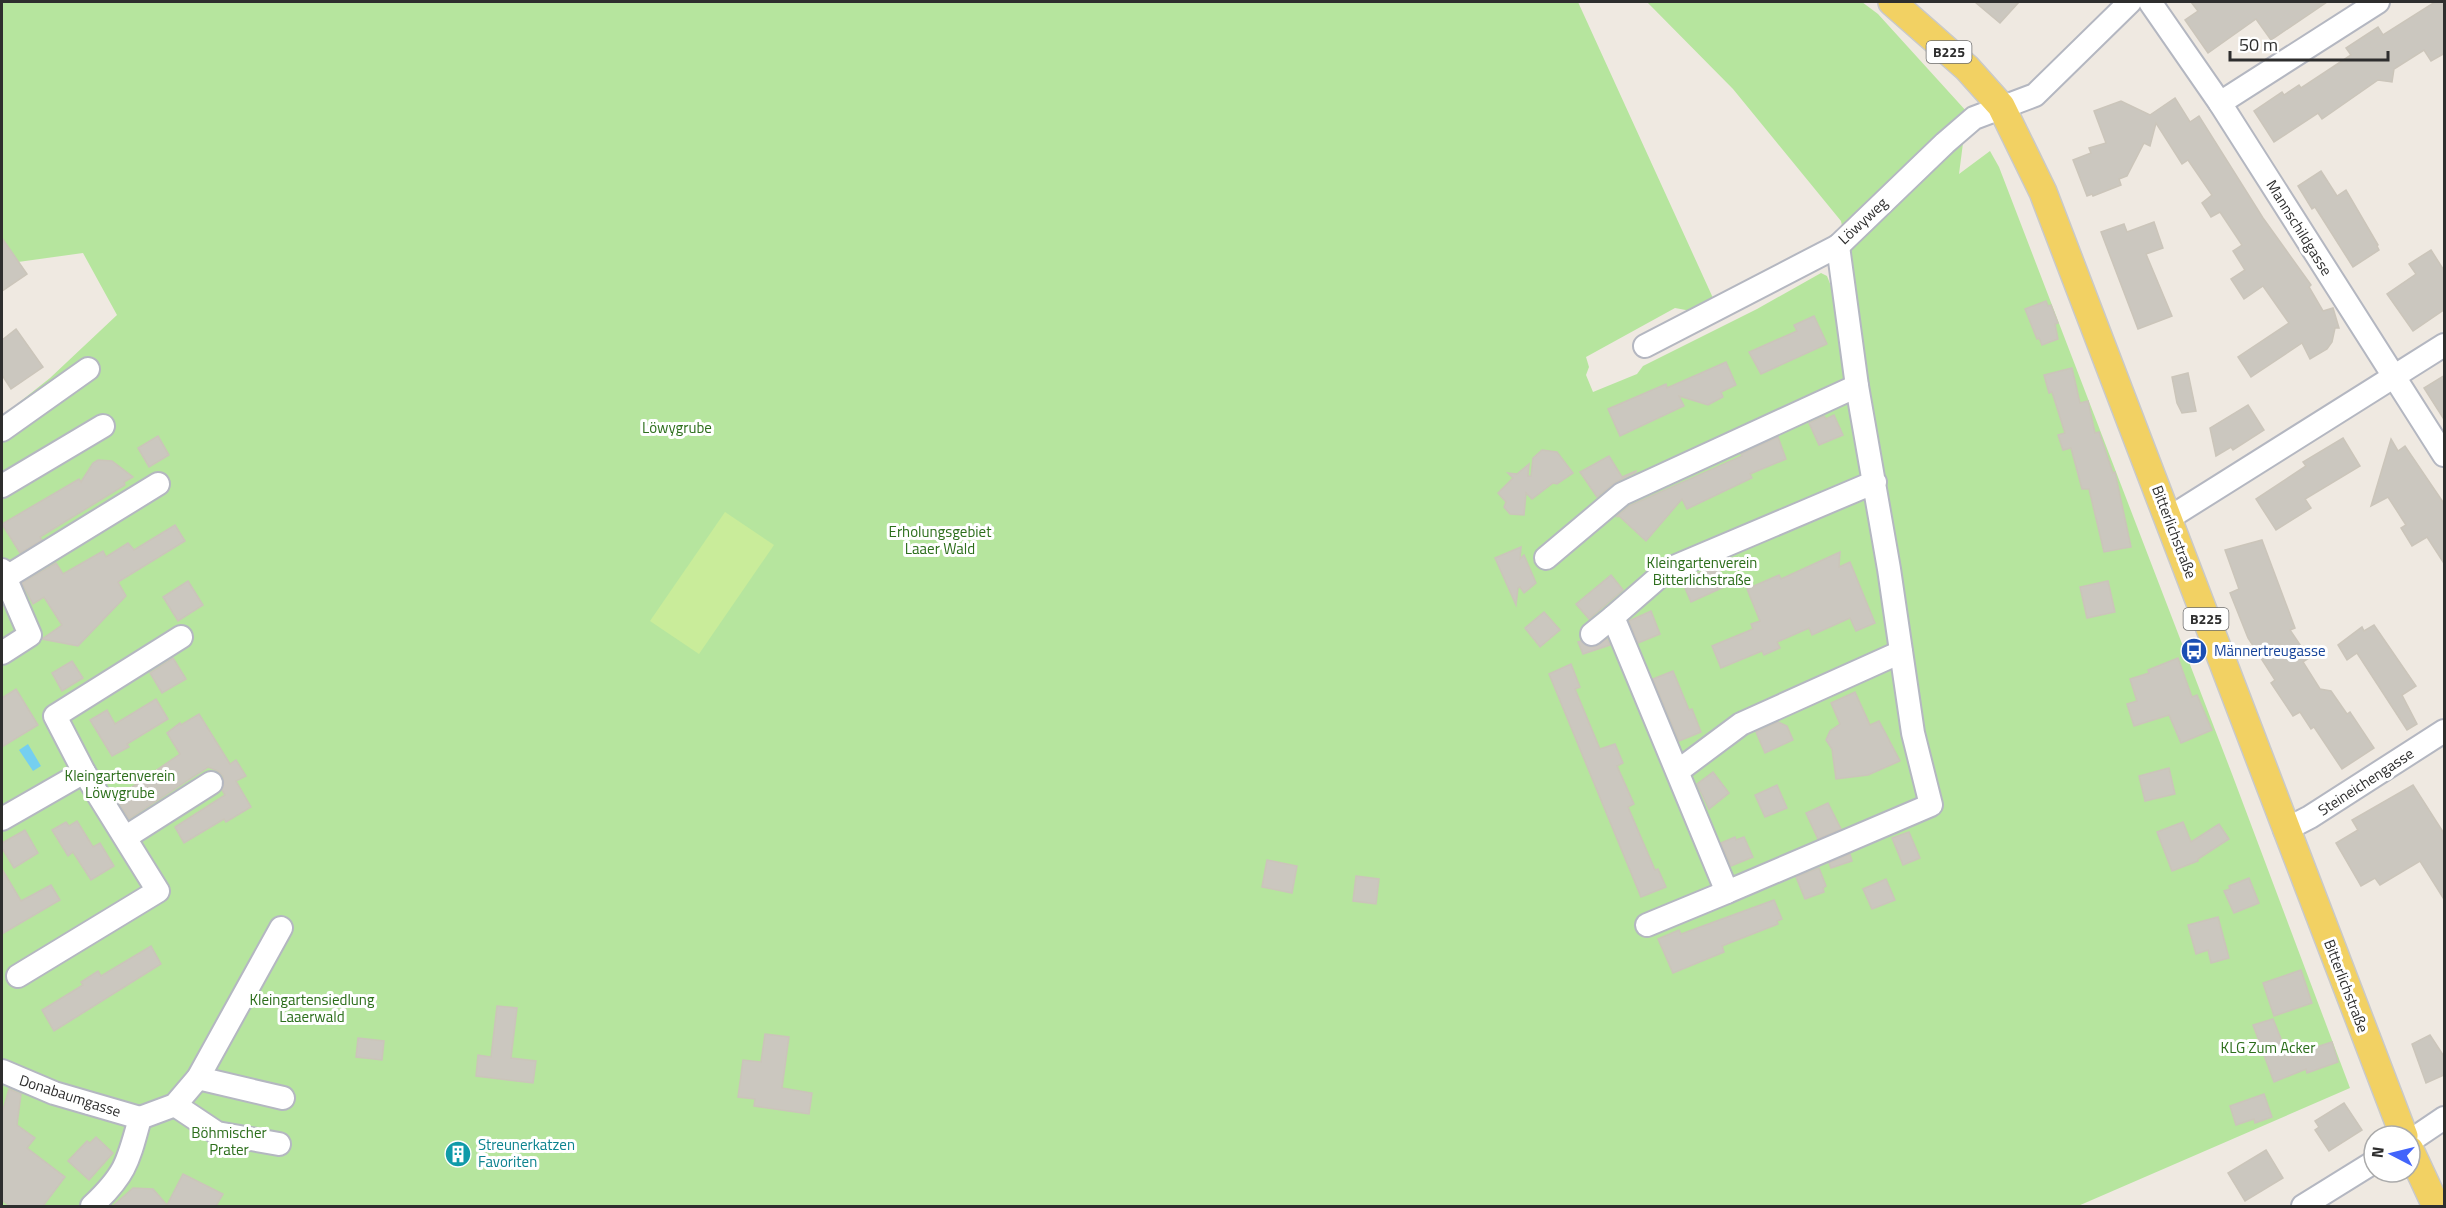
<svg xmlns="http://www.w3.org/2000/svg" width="2446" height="1208" font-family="'Titillium Web',sans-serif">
<rect width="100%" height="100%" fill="#efe9e1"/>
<polygon fill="#b6e59e" points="2,2 1578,2 1713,298 1691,311 1675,308 1586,357 1589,367 1586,375 1593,392 1637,374 1643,366 1757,309 1821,273 1827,276 1836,299 1855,290 1841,221 1733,89 1647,2 1862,2 1878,14 1967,112 1959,174 1990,151 1999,167 2232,774 2350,1088 2078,1206 2,1206 2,416 50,378 117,315 83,253 18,262 2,238"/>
<polygon fill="#c9ec9a" points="725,512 774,545 699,654 650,621"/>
<polygon fill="#75cff0" points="28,744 41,766 33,771 19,750"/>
<g fill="#cbc7bf" stroke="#cbc5ba" stroke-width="1.5">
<polygon points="1975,2 2019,2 2000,23"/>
<polygon points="2191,2 2327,2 2271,40 2256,19 2208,53 2185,20 2198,11"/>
<polygon points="2435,2 2445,2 2445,53 2431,61 2424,50 2394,69 2392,82 2378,80 2322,119 2318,113 2274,142 2254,111 2282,92 2284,95 2299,85 2301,88 2351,55 2346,48 2378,27 2383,35"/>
<polygon points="2175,98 2190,122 2199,116 2263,218 2311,285 2309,287 2323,311 2333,308 2339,328 2335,328 2332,342 2327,349 2310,359 2302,343 2251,377 2238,357 2289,323 2263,286 2244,299 2231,279 2245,270 2233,251 2242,245 2220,212 2211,217 2202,203 2212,195 2188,160 2182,164 2156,123 2150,146 2144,143 2127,176 2119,179 2121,185 2093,196 2092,194 2087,196 2073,160 2091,153 2089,148 2106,143 2094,111 2121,101 2150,115"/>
<polygon points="2321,171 2337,196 2346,190 2378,245 2377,246 2379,250 2353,267 2315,207 2312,209 2298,186"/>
<polygon points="2154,222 2163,248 2146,254 2172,316 2138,329 2101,232 2124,224 2127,232"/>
<polygon points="2,238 27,274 2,291"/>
<polygon points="2431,250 2445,272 2445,309 2413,331 2387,294 2416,274 2409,264"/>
<polygon points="2046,301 2048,306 2051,305 2058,323 2055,324 2058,339 2042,345 2039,338 2037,339 2025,309"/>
<polygon points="1814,316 1827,344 1761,374 1749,352 1797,331 1794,325"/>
<polygon points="16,329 43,367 11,389 2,375 2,340"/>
<polygon points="1726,362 1736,385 1721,392 1723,397 1708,405 1679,396 1684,406 1620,436 1608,409 1666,384 1667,388"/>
<polygon points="2072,368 2080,403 2088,401 2095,433 2099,432 2113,473 2115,472 2131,547 2104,552 2089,489 2082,489 2071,448 2063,450 2058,435 2065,433 2052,392 2049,393 2044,375"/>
<polygon points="2188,373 2196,411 2182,413 2177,403 2172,377"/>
<polygon points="2445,375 2445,421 2424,388"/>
<polygon points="2248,405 2264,430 2233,450 2231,447 2216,456 2210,428"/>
<polygon points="1834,415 1843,435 1819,445 1809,423 1824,416 1826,419"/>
<polygon points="158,436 169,455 149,467 138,448"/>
<polygon points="1778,437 1786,459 1750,474 1752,478 1687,509 1682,499 1646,541 1619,516 1616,517 1629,506 1742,456 1741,454"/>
<polygon points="2343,438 2360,466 2305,499 2311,508 2276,530 2256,499 2306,466 2303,462"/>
<polygon points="2391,439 2398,451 2405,446 2445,505 2445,565 2427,537 2412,546 2401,528 2406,525 2388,497 2371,506"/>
<polygon points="1542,450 1557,452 1573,473 1557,484 1553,483 1532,499 1526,493 1524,515 1510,514 1504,507 1506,502 1498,493 1513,478 1508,473 1517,474 1529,464 1528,476 1531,476 1533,458"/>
<polygon points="1609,456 1622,477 1636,471 1636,472 1616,482 1597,497 1580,472"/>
<polygon points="98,460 112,461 133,477 124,482 125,485 40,537 42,540 20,553 2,524 79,479 81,482 93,463"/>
<polygon points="175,525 185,541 118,582 126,596 78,646 42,639 62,625 44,597 33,604 22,583 56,563 63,574 103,551 106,557 128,543 134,550"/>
<polygon points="2262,540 2295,628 2290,630 2309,658 2303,662 2320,689 2331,691 2347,714 2350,712 2374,748 2342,769 2314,727 2311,729 2300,712 2293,716 2271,683 2275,680 2248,638 2230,593 2239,589 2225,550"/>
<polygon points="1521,547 1520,559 1524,555 1536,583 1524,593 1520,587 1518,588 1516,605 1495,558"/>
<polygon points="1840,552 1839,567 1850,562 1875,623 1856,631 1850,618 1812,635 1809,628 1777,642 1780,648 1764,655 1762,651 1721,668 1712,646 1753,629 1751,624 1760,621 1747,589 1779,575 1781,579"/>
<polygon points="1717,565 1726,586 1691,602 1682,581"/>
<polygon points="1611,575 1623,590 1589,619 1576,604"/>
<polygon points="188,581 203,605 178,621 163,597"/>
<polygon points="2108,581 2115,612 2087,618 2080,587"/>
<polygon points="1651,611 1660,634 1638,643 1629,621"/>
<polygon points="1544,612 1560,630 1540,647 1525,628"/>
<polygon points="2374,625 2416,686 2402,695 2417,724 2407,730 2357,653 2347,660 2338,645 2362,627 2364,631"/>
<polygon points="1607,639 1610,645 1583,654 1578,642 1581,641 1587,646 1594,647"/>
<polygon points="173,658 186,679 162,693 150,673"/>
<polygon points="2178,658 2192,697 2197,695 2212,730 2181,743 2169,715 2134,726 2127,704 2137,701 2130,679 2149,673 2148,670"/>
<polygon points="72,661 83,678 62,691 52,673"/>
<polygon points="1571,664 1580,687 1575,689 1600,749 1615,744 1623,763 1617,766 1634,804 1628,807 1655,870 1658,869 1666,887 1641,897 1549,674"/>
<polygon points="1673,671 1689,710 1692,709 1701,732 1679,741 1653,679"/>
<polygon points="16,689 38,725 2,747 2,698"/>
<polygon points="1855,692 1870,725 1879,721 1900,761 1868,775 1836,779 1832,749 1826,740 1830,731 1840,724 1831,703"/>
<polygon points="156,699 168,719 127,744 129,747 112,756 90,720 107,710 115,724"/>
<polygon points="199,714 230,764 236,760 246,776 236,781 251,807 226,822 224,819 184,843 175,827 225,795 222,790 224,783 223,776 218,771 208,767 129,819 116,798 180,754 167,733 180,723 181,725"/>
<polygon points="1778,722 1787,726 1793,740 1765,753 1756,732"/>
<polygon points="2169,768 2175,794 2145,801 2139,776"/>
<polygon points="1713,772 1729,793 1709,809 1697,784"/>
<polygon points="1777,785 1787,808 1765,817 1755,795"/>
<polygon points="2413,785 2445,835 2445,901 2420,861 2380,885 2375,878 2361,886 2336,843 2358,830 2352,820"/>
<polygon points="1828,803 1841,829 1818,839 1806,813"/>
<polygon points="77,821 93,847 100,843 114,866 91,880 73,852 68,856 52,830 66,822 69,826"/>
<polygon points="2183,822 2191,842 2219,824 2229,839 2198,859 2198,861 2172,871 2157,832"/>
<polygon points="25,830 38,853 14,868 2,848 2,843"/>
<polygon points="1909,832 1920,858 1903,865 1892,838"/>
<polygon points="1735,837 1736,840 1744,837 1753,857 1731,866 1721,843"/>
<polygon points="1850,854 1852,861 1831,868 1829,863"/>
<polygon points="1267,860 1297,866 1292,893 1262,887"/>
<polygon points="1819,868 1826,886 1823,888 1824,892 1805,899 1796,877"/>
<polygon points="2,869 21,901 51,885 60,900 2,934"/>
<polygon points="1356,876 1379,879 1376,904 1353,901"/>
<polygon points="2249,878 2259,903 2234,913 2224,891 2230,889 2229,886"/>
<polygon points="1886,879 1895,900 1872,909 1863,889"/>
<polygon points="1774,900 1782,919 1777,921 1778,924 1722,946 1724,952 1673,973 1658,939 1679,930 1681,934"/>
<polygon points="2218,917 2229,958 2211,963 2208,950 2196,954 2188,925"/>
<polygon points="151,946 161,964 54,1031 42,1010 83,985 81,982 98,971 101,976"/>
<polygon points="2301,970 2312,1003 2274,1016 2263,983"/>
<polygon points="497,1006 517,1008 511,1058 536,1061 533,1083 476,1076 478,1055 491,1057"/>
<polygon points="2273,1019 2288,1056 2332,1042 2338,1062 2307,1073 2306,1069 2274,1082 2253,1025"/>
<polygon points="765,1034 789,1037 782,1088 812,1093 809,1114 754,1106 755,1099 738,1097 743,1060 761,1062"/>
<polygon points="2430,1035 2445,1058 2445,1068 2444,1075 2426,1083 2412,1044"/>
<polygon points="358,1038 384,1041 382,1060 356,1057"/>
<polygon points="9,1089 21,1094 17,1125 35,1138 27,1148 65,1177 43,1206 10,1206 2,1200 2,1113"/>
<polygon points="2264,1094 2272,1117 2255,1123 2254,1119 2236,1125 2230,1106"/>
<polygon points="2344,1103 2362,1130 2329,1151 2315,1130 2319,1127 2315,1121"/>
<polygon points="96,1137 113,1153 89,1180 68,1161 87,1141 90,1143"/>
<polygon points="2266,1150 2283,1178 2245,1201 2228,1173"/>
<polygon points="183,1174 223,1194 216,1206 113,1206 133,1188 153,1189 167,1205"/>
</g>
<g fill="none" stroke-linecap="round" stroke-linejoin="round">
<defs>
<g id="minor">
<polyline points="2150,2 2220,103 2444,455"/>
<polyline points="2220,103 2378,2"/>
<polyline points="1838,246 1857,386 1889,569 1913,733 1931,805 1727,892 1613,617 1667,570 1875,482"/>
<polyline points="1645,346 1838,246 1945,143 1974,118 2035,95 2130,2"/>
<polyline points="2,430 88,369"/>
<polyline points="2,486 103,426"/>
<polyline points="2169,518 2444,345"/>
<polyline points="1546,558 1622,494 1857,386"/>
<polyline points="2,570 30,635 2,653"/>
<polyline points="5,578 158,484"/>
<polyline points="1592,634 1613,617"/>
<polyline points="1678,771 1741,724 1901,652"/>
<polyline points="2,819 84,772 55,716 181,637"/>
<polyline points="2285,830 2310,817 2444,731"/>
<polyline points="126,837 211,783"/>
<polyline points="1647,925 1727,892"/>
<polyline points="18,976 158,891 84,772"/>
<polyline points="2,1071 54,1093 140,1118"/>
<polyline points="198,1078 283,1098"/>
<polyline points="175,1105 217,1133 279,1144"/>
<polyline points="140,1118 175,1105 198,1078 281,928"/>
<polyline points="2410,1141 2444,1118"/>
<path d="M92,1206C126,1174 128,1162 140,1118"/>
<polyline points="2303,1206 2374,1162"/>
</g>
<g id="major">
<polyline points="1892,2 1967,68 2001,106 2043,192 2404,1136"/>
<polyline points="2410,1150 2436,1206"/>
</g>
</defs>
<use href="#minor" stroke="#b4b7c1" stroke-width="26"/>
<use href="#major" stroke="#c9c9c9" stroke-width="30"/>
<use href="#minor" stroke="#fff" stroke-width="22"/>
<use href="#major" stroke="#f2d163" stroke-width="27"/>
</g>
<defs>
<symbol id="bus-disc" viewBox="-11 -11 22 22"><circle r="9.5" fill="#1a4fb4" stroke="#fff"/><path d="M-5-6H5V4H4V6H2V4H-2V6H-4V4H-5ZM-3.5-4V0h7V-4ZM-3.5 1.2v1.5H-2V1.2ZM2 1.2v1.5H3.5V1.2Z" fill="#fff"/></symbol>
<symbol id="building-disc" viewBox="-11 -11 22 22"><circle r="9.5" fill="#0f9aa8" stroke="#fff"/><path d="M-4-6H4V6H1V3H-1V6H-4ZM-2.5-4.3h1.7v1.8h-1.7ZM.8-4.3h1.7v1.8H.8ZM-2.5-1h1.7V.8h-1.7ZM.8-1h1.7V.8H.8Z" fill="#fff"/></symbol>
</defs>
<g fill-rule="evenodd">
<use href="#bus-disc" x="2179" y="636" width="30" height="30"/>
<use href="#building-disc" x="443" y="1139" width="30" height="30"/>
</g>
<g text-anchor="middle" stroke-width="6" stroke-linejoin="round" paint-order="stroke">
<g fill="#fff" stroke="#6d6d6d" stroke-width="1.5">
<rect x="1926.5" y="41" width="45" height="22" rx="4.5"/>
<rect x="2183.5" y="608" width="45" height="22" rx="4.5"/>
</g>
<g font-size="14" font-weight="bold" fill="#2e2e2e">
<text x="1949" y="57">B225</text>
<text x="2206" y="624">B225</text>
</g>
<g font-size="15" fill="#2e2e2e" stroke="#fff">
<text transform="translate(1863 221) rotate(-43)" y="5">Löwyweg</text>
<text transform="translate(2299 228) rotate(58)" y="5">Mannschildgasse</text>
<text transform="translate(2174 532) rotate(69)" y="5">Bitterlichstraße</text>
<text transform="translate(2366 782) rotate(-33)" y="5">Steineichengasse</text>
<text transform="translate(2346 986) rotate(69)" y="5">Bitterlichstraße</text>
<text transform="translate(70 1096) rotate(18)" y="5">Donabaumgasse</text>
</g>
<g font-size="15" fill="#2c6e1b" stroke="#fff">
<text x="677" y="433">Löwygrube</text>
<text x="940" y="537">Erholungsgebiet<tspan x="940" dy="17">Laaer Wald</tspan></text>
<text x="1702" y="568">Kleingartenverein<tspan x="1702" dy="17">Bitterlichstraße</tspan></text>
<text x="120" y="781">Kleingartenverein<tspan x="120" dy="17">Löwygrube</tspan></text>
<text x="312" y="1005">Kleingartensiedlung<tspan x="312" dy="17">Laaerwald</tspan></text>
<text x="2268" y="1053">KLG Zum Acker</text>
<text x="229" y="1138">Böhmischer<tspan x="229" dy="17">Prater</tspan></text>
</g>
<g font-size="15" fill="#164399" stroke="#fff" text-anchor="start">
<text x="2214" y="656">Männertreugasse</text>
</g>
<g font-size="15" fill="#0d838f" stroke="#fff" text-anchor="start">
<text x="478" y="1150">Streunerkatzen<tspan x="478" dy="17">Favoriten</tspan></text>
</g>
</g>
<rect width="2446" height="1208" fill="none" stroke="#2e2e2e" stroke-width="6"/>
<g transform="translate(2392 1154) rotate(277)"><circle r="28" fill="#ffffff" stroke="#ababab" stroke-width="1.5"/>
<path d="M0-4.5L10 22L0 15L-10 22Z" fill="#4264fb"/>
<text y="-9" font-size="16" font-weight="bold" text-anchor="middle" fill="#2e2e2e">N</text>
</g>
<path d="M2230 51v9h158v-9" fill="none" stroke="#2e2e2e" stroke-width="3"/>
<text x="2239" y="51" font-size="18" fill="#2e2e2e" stroke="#ffffff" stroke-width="4.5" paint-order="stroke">50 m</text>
</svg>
